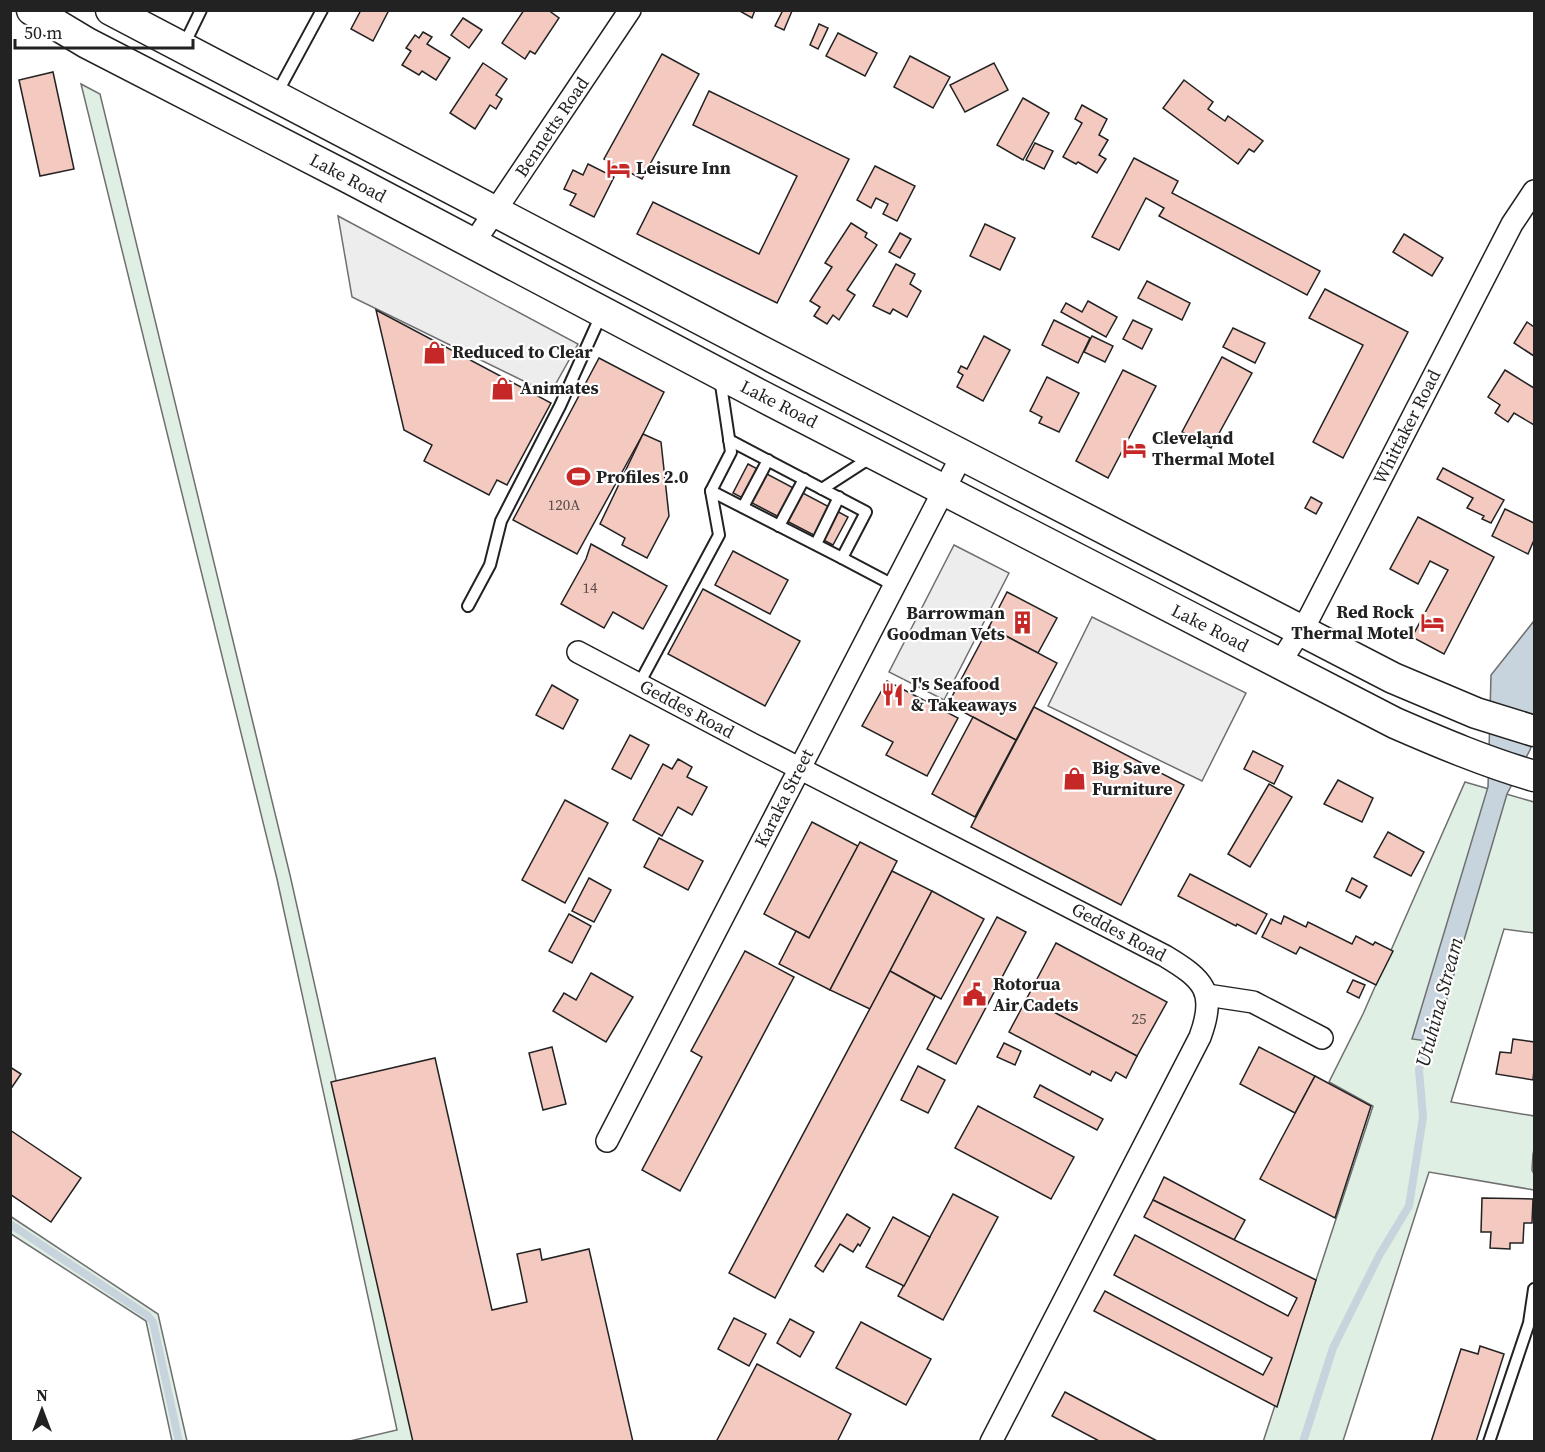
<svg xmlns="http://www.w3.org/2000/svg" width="1545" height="1452" font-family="'Source Serif 4',serif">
<rect width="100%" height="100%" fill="#fff"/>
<g fill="#e0efe3" stroke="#6f6f6f" stroke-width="1.5">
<polygon points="81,84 100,94 290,875 417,1441 350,1441 397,1430 277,879"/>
<polygon points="1465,782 1534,802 1534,933 1504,929 1451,1102 1534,1116 1534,1150 1533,1154 1532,1170 1534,1174 1534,1190 1429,1172 1343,1441 1263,1442 1373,1106 1329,1082 1363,1014"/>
<polygon points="10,1216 158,1314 187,1441 172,1441 146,1321 11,1234"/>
</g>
<g fill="#ededed" stroke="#6f6f6f" stroke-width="1.5">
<polygon points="338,216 578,344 550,394 352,297"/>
<polygon points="954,545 1009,573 944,700 889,672"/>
<polygon points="1092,617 1246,693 1202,781 1048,706"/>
</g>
<polygon fill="#c7d3dd" stroke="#6f6f6f" stroke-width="1.5" points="1534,621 1534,738 1530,750 1507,794 1434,1042 1412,1039 1488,787 1491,675"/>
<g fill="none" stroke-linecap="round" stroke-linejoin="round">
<g stroke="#c7d3dd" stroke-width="8">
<polyline points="10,1224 147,1315 153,1322 179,1442"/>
<polyline points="1303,1442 1333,1348 1380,1254 1409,1206 1423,1117 1419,1070 1428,1031"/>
</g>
</g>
<g fill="#f3c9c0" stroke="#222" stroke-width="1.5">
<polygon points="361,10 389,10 373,41 351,29"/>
<polygon points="524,10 548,10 559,18 535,54 530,51 525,59 502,43"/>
<polygon points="738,10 755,10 752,18"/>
<polygon points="783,10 792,11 784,30 775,26"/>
<polygon points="463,18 482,30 469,48 451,35"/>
<polygon points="819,24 828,28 818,49 810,45"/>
<polygon points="423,32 432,37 427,44 450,58 436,80 422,71 419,75 402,65 411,51 406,48 415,35 419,38"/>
<polygon points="838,33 877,53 865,76 826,56"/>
<polygon points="662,54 699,74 642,179 604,159"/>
<polygon points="910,56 950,77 933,108 894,87"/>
<polygon points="483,63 507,79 496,95 502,99 496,109 490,105 475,129 450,113"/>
<polygon points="994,63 1008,90 965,112 950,85"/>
<polygon points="53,72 74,169 40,176 19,80"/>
<polygon points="1184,80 1213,102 1208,109 1225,121 1228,116 1263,141 1254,152 1249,149 1238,164 1163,108"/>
<polygon points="709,91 849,159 777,303 637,234 653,202 759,254 797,176 693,125"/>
<polygon points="1023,98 1049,113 1023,160 997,145"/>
<polygon points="1082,105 1107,119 1099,135 1108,140 1099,155 1106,159 1097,173 1078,162 1076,164 1063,157 1082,123 1075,119"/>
<polygon points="1035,143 1053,151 1044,169 1026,160"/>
<polygon points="1134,158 1178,181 1172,193 1320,271 1307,295 1159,216 1164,208 1146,198 1119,250 1092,237"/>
<polygon points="588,164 614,177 594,217 570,205 576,194 564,189 573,170 583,175"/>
<polygon points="875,166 915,186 897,221 883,214 888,204 876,198 871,208 857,200"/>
<polygon points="851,223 867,233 865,237 877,245 847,290 855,295 839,320 833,315 827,324 814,316 820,307 810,301 832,267 825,263"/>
<polygon points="985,224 1015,238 1000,270 970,256"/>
<polygon points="900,233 911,239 900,258 889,252"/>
<polygon points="1404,234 1443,258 1432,276 1393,252"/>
<polygon points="896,264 915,274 910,284 921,291 907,317 893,309 890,314 873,306"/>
<polygon points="1147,281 1190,303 1182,320 1138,298"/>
<polygon points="1325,289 1408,332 1343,458 1313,442 1363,345 1309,318"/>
<polygon points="1088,301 1117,317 1106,337 1061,312 1066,303 1082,312"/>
<polygon points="376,310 551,403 507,485 497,480 489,495 424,461 432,445 404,430"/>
<polygon points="1054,320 1090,338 1078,363 1042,345"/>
<polygon points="1133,320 1152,329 1142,349 1123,339"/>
<polygon points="1527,322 1534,327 1534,356 1514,343"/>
<polygon points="1233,328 1265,343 1255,363 1223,347"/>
<polygon points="984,336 1010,350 983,401 957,387 963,375 958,372 961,366 967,369"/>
<polygon points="1092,336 1113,346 1105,362 1084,352"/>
<polygon points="1222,357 1252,373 1211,448 1182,432"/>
<polygon points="599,358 664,392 643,434 577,554 513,520"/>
<polygon points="1123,370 1156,386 1108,478 1076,461"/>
<polygon points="1505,370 1534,388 1534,425 1514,413 1508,422 1495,413 1500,405 1488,397"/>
<polygon points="1047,377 1079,393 1059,432 1039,423 1042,417 1030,411"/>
<polygon points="643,434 661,442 669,516 647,558 622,545 625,538 600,524"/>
<polygon points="748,464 848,517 833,545 733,493"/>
<polygon points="1443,468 1504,500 1491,523 1482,519 1484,516 1467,508 1473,498 1437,479"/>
<polygon points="1311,497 1322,503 1316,514 1305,508"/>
<polygon points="1505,509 1534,523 1534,540 1528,554 1492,536"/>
<polygon points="1418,517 1494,557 1444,654 1412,637 1448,570 1430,561 1418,584 1390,569"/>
<polygon points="591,544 667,586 643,629 613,612 604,628 561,604 586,559"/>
<polygon points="733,551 788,580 770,614 715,585"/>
<polygon points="703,589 800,641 765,706 668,654"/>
<polygon points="1007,592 1057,618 1038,653 989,627"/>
<polygon points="989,627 1057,663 1016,740 948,704"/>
<polygon points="887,681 958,718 927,776 886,755 893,742 862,726"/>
<polygon points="552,685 578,700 563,729 536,715"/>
<polygon points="1034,707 1184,785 1121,905 971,827"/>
<polygon points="973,717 1016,740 975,817 932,794"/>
<polygon points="630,735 649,745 631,779 612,769"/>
<polygon points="1253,751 1283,766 1274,784 1244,769"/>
<polygon points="678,759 692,767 687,777 707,787 692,815 678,807 662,836 633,820 663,764 672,769"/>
<polygon points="1338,780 1373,798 1362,822 1324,804"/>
<polygon points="1269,784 1292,797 1250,867 1228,854"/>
<polygon points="565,800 608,823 565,903 522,880"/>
<polygon points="812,822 858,846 809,938 764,914"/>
<polygon points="1388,832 1424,852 1411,876 1374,857"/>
<polygon points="659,838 703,861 688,890 644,867"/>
<polygon points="860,842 897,861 830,990 779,964 796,931 809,938"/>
<polygon points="892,871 932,891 870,1009 830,990"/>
<polygon points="1190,874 1267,914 1256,934 1237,924 1236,926 1178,896"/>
<polygon points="589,878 611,890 594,922 572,911"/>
<polygon points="1352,878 1367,886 1360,898 1346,891"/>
<polygon points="932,891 984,919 941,999 890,971"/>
<polygon points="569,914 591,926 572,963 549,951"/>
<polygon points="1284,916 1306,927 1308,922 1352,944 1356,936 1373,945 1375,942 1393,951 1376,985 1300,947 1296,954 1262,937 1271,919 1281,924"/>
<polygon points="997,917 1026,932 956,1064 927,1049"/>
<polygon points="1056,943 1167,1002 1137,1056 1027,998"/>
<polygon points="745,951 794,977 680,1191 642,1170 702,1057 691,1051"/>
<polygon points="890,971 935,996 775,1298 729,1273"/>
<polygon points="591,973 633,997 606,1042 553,1011 564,993 576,1000"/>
<polygon points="1353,980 1365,985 1359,998 1347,992"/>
<polygon points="1027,998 1137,1056 1126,1078 1116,1072 1111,1081 1092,1071 1090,1075 1009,1032"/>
<polygon points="1513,1039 1534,1042 1534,1070 1533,1080 1496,1074 1500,1052 1511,1053"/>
<polygon points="1004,1043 1021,1051 1015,1065 997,1057"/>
<polygon points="552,1047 566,1104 543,1110 529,1053"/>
<polygon points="1259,1047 1315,1076 1295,1113 1240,1084"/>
<polygon points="435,1058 492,1310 527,1302 517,1254 540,1249 542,1260 589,1249 633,1442 413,1442 331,1082"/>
<polygon points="918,1066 945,1080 928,1113 901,1100"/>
<polygon points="10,1067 21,1074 10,1090"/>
<polygon points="1315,1076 1371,1106 1335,1218 1260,1179"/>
<polygon points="1040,1085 1103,1119 1097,1130 1034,1097"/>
<polygon points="978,1106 1074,1157 1051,1199 955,1148"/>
<polygon points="10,1130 81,1178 51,1222 10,1194"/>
<polygon points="1164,1177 1245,1220 1234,1240 1153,1200"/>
<polygon points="953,1194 998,1217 943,1320 898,1296"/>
<polygon points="1482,1198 1533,1199 1532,1223 1524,1223 1523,1243 1510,1243 1510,1249 1490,1248 1491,1232 1481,1232"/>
<polygon points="1153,1200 1316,1280 1277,1407 1094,1311 1105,1291 1263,1375 1272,1358 1114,1275 1135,1235 1288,1316 1297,1298 1144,1217"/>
<polygon points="847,1214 870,1228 860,1246 858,1244 853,1252 840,1244 823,1272 815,1266"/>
<polygon points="893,1217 930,1237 904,1286 866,1267"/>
<polygon points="734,1318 766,1334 749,1366 718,1349"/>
<polygon points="790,1319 814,1332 800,1357 777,1343"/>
<polygon points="861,1322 931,1359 906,1405 836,1368"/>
<polygon points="1480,1346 1504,1354 1476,1442 1431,1442 1461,1349 1478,1354"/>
<polygon points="757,1364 851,1414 837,1442 716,1442"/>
<polygon points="1065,1392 1159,1442 1101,1442 1052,1416"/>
</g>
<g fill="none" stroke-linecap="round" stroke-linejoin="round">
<defs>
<g id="service">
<polyline points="183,47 201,10"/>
<polyline points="276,95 322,10"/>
<polyline points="729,440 866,512 842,558 895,586"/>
<polyline points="822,489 873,456"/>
<polyline points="711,491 842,558"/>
<polyline points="743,507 768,460"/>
<polyline points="779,526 804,479"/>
<polyline points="816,544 839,497"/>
<polyline points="468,606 490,565 501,521 560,406 601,315"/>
<polyline points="639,684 719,535 711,491 731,452 720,378"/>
<polyline points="1489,1442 1529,1323 1534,1289"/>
</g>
<g id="minor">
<polyline points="473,244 630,10"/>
<path d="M578,652L754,745L1165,956C1203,979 1217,991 1200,1037L991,1442"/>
<polyline points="1279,664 1310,616 1512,224 1534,191"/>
<polyline points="1207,995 1253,1002 1322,1038"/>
<polyline points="607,1141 962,455"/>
</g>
<g id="secondary">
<path d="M32,10L87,43L351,179L758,394L1395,723C1441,743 1486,762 1534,776"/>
<polyline points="111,10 759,350 1393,678 1476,713 1534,731"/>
</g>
</defs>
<use href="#service" stroke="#222" stroke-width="14"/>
<use href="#minor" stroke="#222" stroke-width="24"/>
<use href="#secondary" stroke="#222" stroke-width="33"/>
<use href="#service" stroke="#fff" stroke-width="10"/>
<use href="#minor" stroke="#fff" stroke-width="21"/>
<use href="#secondary" stroke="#fff" stroke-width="30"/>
</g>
<defs>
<symbol id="hotel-bare" viewBox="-9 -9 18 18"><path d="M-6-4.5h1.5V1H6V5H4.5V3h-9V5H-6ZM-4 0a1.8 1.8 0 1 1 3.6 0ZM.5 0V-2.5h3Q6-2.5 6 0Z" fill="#c62828" stroke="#fff" stroke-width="2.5" paint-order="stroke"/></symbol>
<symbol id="shop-bare" viewBox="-9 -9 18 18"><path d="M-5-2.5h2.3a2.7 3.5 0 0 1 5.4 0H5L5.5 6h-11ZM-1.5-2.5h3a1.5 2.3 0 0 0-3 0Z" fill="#c62828" stroke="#fff" stroke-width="2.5" paint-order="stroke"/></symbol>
<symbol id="stadium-bare" viewBox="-9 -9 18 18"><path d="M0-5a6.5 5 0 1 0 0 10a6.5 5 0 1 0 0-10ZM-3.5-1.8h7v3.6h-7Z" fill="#c62828" stroke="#fff" stroke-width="2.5" paint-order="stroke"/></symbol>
<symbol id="building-bare" viewBox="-9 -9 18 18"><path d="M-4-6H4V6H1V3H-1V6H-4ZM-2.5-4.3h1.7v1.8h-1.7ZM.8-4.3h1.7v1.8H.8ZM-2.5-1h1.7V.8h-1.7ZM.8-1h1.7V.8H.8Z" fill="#c62828" stroke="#fff" stroke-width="2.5" paint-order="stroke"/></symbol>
<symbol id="restaurant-bare" viewBox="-9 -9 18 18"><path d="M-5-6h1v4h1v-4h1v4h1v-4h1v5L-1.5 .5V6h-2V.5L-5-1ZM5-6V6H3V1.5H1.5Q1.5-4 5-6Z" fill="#c62828" stroke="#fff" stroke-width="2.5" paint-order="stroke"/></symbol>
<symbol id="civic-bare" viewBox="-9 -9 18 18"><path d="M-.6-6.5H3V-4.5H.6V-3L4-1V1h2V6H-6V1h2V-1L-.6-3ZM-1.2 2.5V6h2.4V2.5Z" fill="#c62828" stroke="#fff" stroke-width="2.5" paint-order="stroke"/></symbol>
</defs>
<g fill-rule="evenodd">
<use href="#hotel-bare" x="602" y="152" width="33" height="33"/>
<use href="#shop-bare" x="418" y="336" width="33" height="33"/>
<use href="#shop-bare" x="486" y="372" width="33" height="33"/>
<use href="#hotel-bare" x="1118" y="432" width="33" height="33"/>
<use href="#stadium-bare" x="562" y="460" width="33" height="33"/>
<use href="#hotel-bare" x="1416" y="606" width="33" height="33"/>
<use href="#building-bare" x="1006" y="606" width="33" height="33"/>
<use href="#restaurant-bare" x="876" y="678" width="33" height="33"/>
<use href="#shop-bare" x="1058" y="762" width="33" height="33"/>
<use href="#civic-bare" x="958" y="978" width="33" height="33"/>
</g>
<g text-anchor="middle" stroke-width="4.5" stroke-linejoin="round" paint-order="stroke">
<g font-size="15" fill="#564c4a">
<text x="564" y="510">120A</text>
<text x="590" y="593">14</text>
<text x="1139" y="1024">25</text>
</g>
<g font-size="18" fill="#222" stroke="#fff">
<text transform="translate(552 127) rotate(-56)" y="6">Bennetts Road</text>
<text transform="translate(348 178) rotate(28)" y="6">Lake Road</text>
<text transform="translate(779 404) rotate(27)" y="6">Lake Road</text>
<text transform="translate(1407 427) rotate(-63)" y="6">Whittaker Road</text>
<text transform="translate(1210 628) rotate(27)" y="6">Lake Road</text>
<text transform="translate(687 709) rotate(28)" y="6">Geddes Road</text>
<text transform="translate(784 798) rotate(-63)" y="6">Karaka Street</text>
<text transform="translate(1119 932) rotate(28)" y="6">Geddes Road</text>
</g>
<g font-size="18" font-weight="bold" fill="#222" stroke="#fff" text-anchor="start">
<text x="636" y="174">Leisure Inn</text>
<text x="452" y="358">Reduced to Clear</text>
<text x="520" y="394">Animates</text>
<text x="1152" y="444">Cleveland<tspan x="1152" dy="21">Thermal Motel</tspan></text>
<text x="596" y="483">Profiles 2.0</text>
<text x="1414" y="618" text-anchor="end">Red Rock<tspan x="1414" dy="21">Thermal Motel</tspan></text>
<text x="1005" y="619" text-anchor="end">Barrowman<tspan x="1005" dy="21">Goodman Vets</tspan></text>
<text x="911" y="690">J's Seafood<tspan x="911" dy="21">&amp; Takeaways</tspan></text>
<text x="1092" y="774">Big Save<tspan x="1092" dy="21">Furniture</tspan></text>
<text x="993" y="990">Rotorua<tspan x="993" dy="21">Air Cadets</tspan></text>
</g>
<g font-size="20" font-style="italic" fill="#222" stroke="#fff">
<text transform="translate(1439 1002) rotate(-75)" y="7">Utuhina Stream</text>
</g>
</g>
<rect width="1545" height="1452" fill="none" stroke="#222222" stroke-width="24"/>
<g transform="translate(42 1410)" stroke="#ffffff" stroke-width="4.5" paint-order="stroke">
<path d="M0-4.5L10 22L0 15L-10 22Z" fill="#222222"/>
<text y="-9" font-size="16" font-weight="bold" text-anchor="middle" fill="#222222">N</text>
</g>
<path d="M15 39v9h178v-9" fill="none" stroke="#222222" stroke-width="3"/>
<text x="24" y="39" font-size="18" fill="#222222" stroke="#ffffff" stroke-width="4.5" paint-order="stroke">50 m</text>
</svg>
